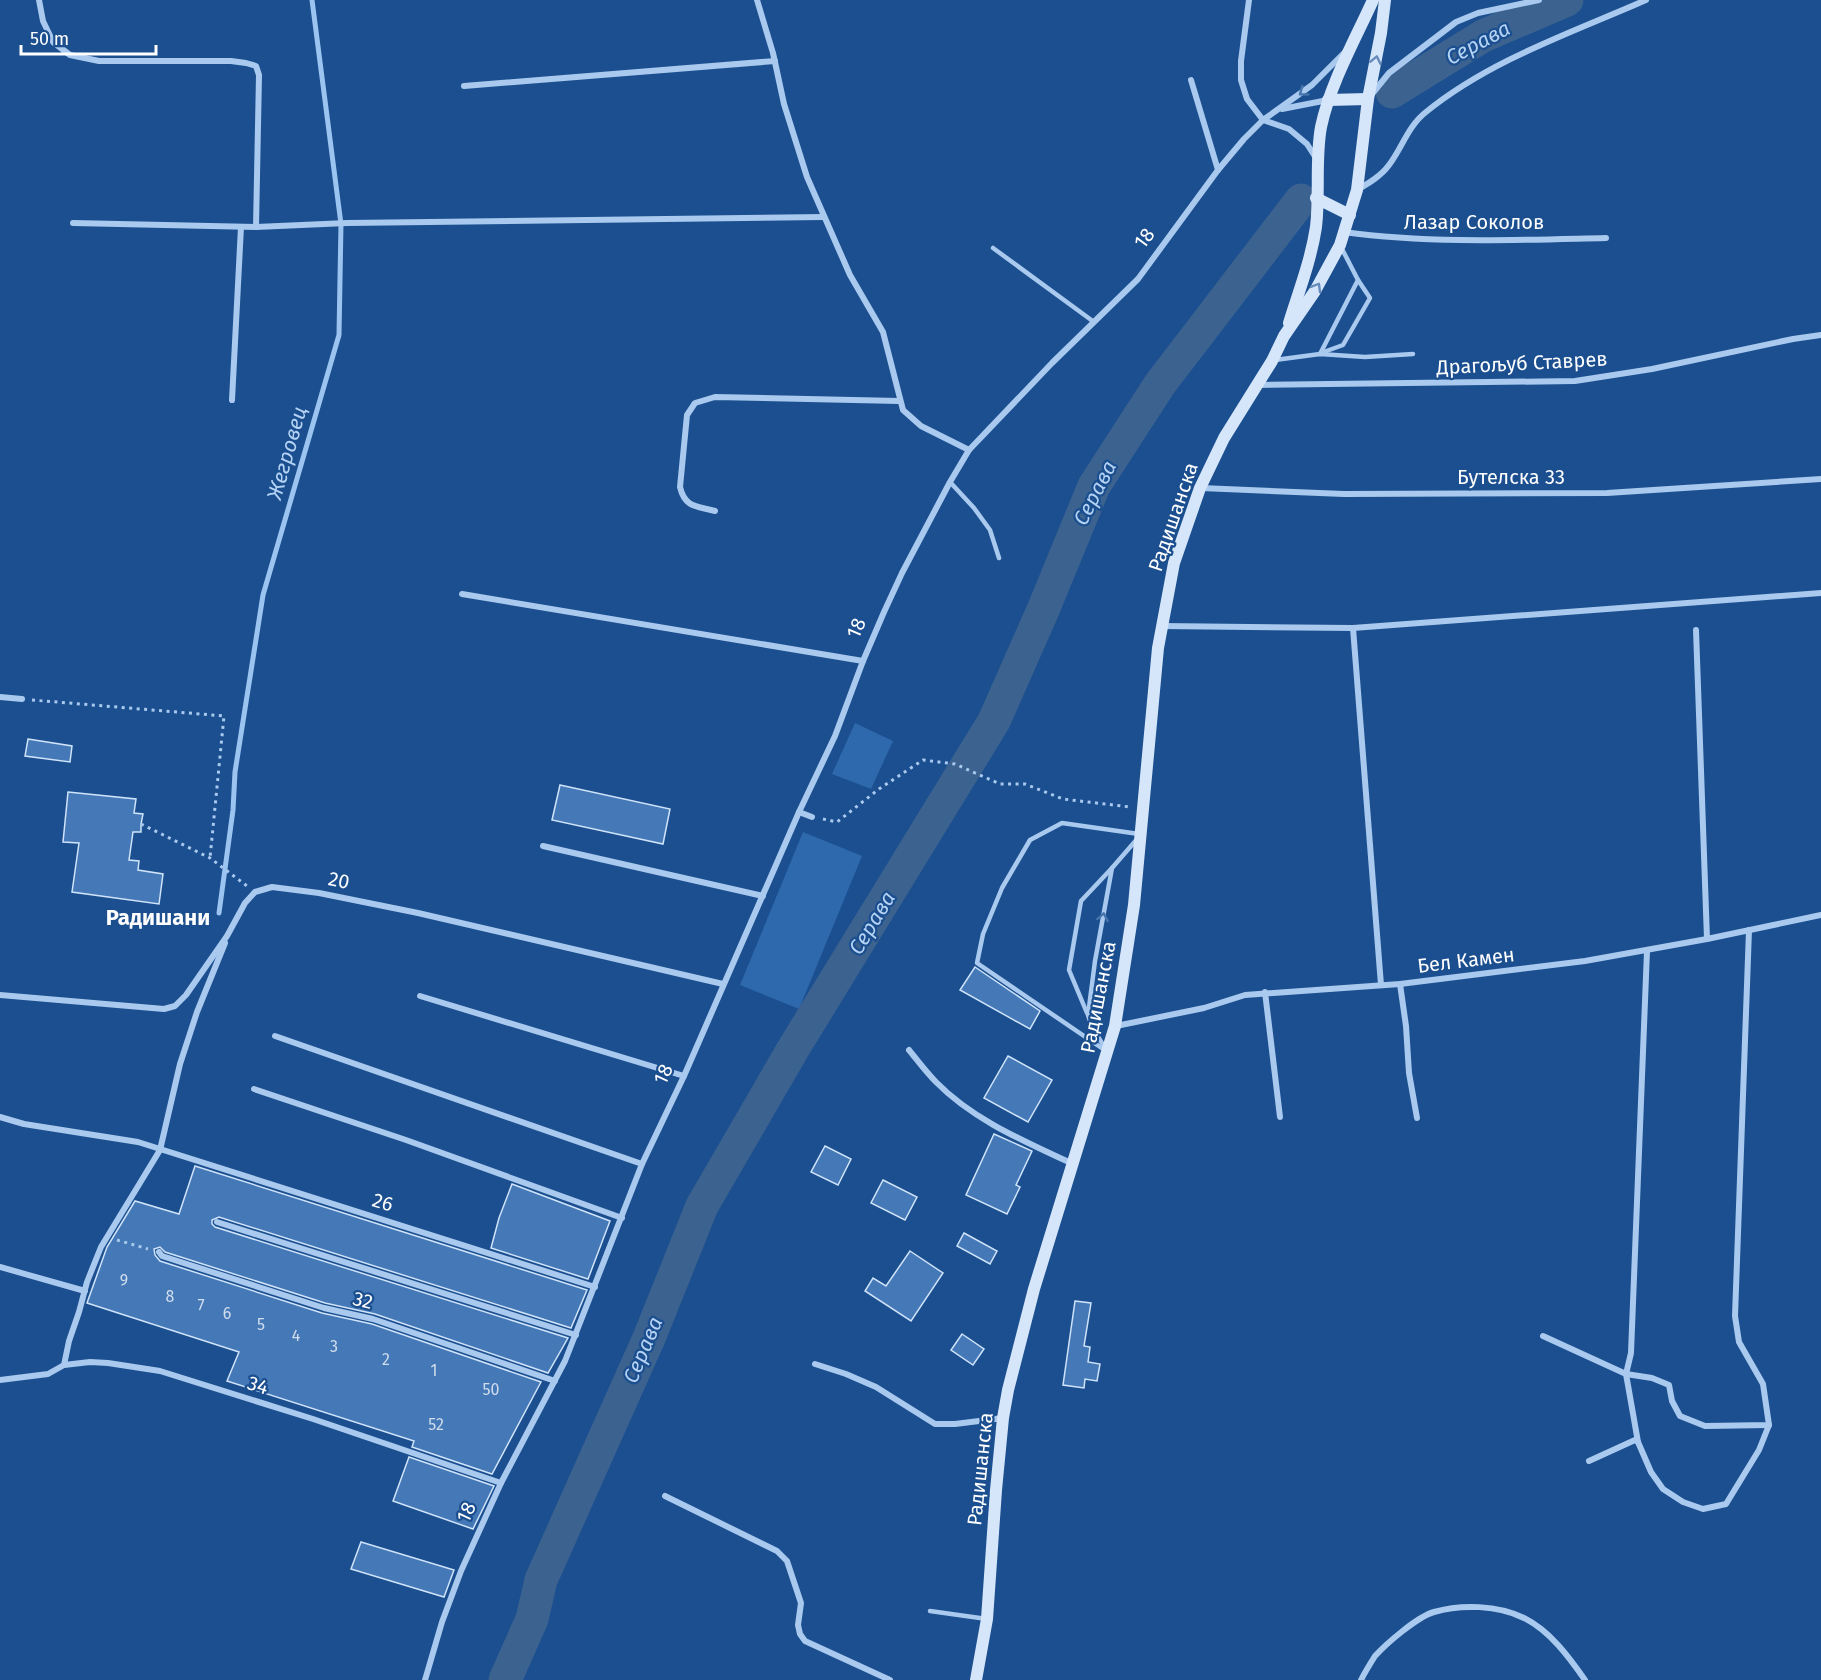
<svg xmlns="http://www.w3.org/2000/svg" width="1821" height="1680" font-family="'Fira Sans',sans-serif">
<rect width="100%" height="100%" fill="#1b4f8f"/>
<g fill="#2e69ad">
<polygon points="855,723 893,741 871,789 832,774"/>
<polygon points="803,832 862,856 799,1009 740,985"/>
</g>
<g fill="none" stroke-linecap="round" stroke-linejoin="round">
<polyline stroke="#9cc4f0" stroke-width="5" points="219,913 233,810 235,772 263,595 339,335 341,224 312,0"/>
<g stroke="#3c6290" stroke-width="33">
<polyline points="1392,92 1483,36 1567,0"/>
<polyline points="505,1680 532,1619 541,1580 649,1338 702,1206 793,1049 994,721 1043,610 1094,486 1160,384 1301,200"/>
</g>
</g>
<g fill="#4478b7" stroke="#cfe3fa" stroke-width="1.5">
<polygon points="28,739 72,746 70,762 25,756"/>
<polygon points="560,785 670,809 663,844 552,820"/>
<polygon points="68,792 136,799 134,813 143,814 141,824 141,832 133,832 129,860 139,861 138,870 163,874 159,904 72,892 79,843 63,842"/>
<polygon points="975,967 1040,1011 1030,1029 960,990"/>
<polygon points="1008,1056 1052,1080 1028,1122 984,1098"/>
<polygon points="994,1134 1032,1151 1016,1185 1020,1187 1007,1214 966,1195"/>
<polygon points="825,1146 851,1159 838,1185 811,1172"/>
<polygon points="195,1166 587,1290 571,1328 219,1217 212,1220 212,1224 215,1227 568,1338 548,1373 375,1314 325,1303 165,1252 160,1247 154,1249 155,1255 160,1261 322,1313 372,1324 541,1382 492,1474 412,1447 414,1441 227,1381 239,1352 87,1303 107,1247 135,1201 179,1214"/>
<polygon points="883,1180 917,1197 905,1220 871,1203"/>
<polygon points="512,1184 610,1221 588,1279 491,1248 499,1218"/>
<polygon points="964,1233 997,1251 990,1264 957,1246"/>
<polygon points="910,1251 943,1273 911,1321 865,1291 873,1278 886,1286"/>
<polygon points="1075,1301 1091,1303 1084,1346 1090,1347 1088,1362 1100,1364 1097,1381 1085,1379 1084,1388 1063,1385"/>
<polygon points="962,1334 984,1349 973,1365 951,1350"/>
<polygon points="409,1457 494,1486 473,1529 393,1501"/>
<polygon points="361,1542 454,1570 444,1597 351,1569"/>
</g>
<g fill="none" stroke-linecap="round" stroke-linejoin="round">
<g stroke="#a9c9ee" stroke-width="3" stroke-dasharray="3 4.5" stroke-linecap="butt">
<polyline points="32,700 224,716 210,858"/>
<polyline points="823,819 837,822 879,789 923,760 955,764 1000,784 1025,784 1063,799 1130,807"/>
<polyline points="141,824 210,858 247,886"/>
<polyline points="117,1240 148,1249"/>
</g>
<g stroke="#a9c9ee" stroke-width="4.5">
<polyline points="993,248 1094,322"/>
<polyline points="1321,353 1343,345 1370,298 1358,280"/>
<polyline points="1320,354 1358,280 1341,247"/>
<polyline points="1275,360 1320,354 1365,357 1413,354"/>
<polyline points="950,482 974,508 990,530 999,558"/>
<polyline points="1087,1013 1069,970 1081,901 1112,868"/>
<polyline points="1105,1048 1092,1027 1088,1015 1095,961 1112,868 1138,838"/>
<polyline points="1106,1051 977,963 983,934 1002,888 1030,840 1062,823 1139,834"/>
<polyline points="930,1611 987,1619"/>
</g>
<g stroke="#a9c9ee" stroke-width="6">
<polyline points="39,0 43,21 53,42 70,55 99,61 231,61 246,63 256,66 259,75 256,227"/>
<polyline points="757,0 773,53 784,104 807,177 850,275 883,332 903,410 921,426 969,450"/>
<polyline points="1249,0 1241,61 1241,80 1247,99 1263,120 1289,129 1307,144 1316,158"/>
<polyline points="1191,80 1218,170"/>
<polyline points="464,86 775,61"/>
<polyline points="1372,94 1389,73 1456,22 1478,13 1539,0"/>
<polyline points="1282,109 1328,100"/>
<path d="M1357,190C1369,183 1381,176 1389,165C1402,148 1408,126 1426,112C1490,60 1571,33 1646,0"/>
<polyline points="73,223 256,227 347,223 824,217"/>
<path d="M1344,232C1431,244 1518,240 1606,238"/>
<polyline points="1256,385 1575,381 1652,369 1793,339 1821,335"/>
<polyline points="232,400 241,227"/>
<polyline points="1201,488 1344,494 1607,493 1821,479"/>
<path d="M715,511C697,506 685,508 680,487L687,415L695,403L715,397L899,401"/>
<polyline points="462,594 863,661"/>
<polyline points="1161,626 1353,628 1821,593"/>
<polyline points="1353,628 1381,985"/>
<polyline points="1696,630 1707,939"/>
<polyline points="0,697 22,699"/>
<polyline points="799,812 812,817"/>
<polyline points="543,846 763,896"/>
<polyline points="1647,951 1631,1353 1626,1374 1652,1378 1669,1385 1672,1401 1680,1416 1705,1426 1769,1425 1763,1384 1739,1342 1735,1316 1749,930"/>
<polyline points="1400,984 1406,1026 1409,1073 1417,1118"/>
<polyline points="1265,992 1280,1117"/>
<polyline points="0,995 164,1009 175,1006 186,995 227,936 245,903 255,892 272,887 319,893 418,913 723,984"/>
<polyline points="420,996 684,1076"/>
<polyline points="1116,1026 1204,1008 1245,995 1400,984 1585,961 1707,939 1821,915"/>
<polyline points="275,1036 642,1164"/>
<path d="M909,1050C918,1061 926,1072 936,1082C973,1120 1026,1142 1073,1164"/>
<polyline points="254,1089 406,1140 622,1218"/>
<polyline points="0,1117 24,1124 138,1142 595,1287"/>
<polyline points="217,1222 576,1335"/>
<polyline points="159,1252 162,1256 324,1308 373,1319 555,1381"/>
<polyline points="0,1267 85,1291"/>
<polyline points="1543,1336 1626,1374 1638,1442 1635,1440 1589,1461"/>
<polyline points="815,1364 846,1374 876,1387 935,1424 955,1424 1003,1418"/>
<polyline points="64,1365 69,1341 79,1312 87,1282 101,1247 160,1150 180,1064 197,1012 225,943"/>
<polyline points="0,1380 48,1374 64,1365 90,1362 108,1363 160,1371 313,1419 501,1483"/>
<polyline points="1638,1442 1651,1472 1663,1489 1683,1502 1703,1509 1726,1504 1759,1450 1769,1425"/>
<polyline points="665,1496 777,1551 787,1561 801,1603 798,1625 800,1634 805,1641 890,1680"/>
<polyline points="425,1680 442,1622 461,1571 501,1483 565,1361 642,1164 684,1076 799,812 835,736 863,661 884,612 902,573 950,482 969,450 1052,363 1138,279 1218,170 1244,139 1263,120 1312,85 1344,53"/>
<path d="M1361,1680C1365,1672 1370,1664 1375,1656C1387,1643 1417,1617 1434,1612C1461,1604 1498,1605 1524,1618C1550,1631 1569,1657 1585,1680"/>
</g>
<g stroke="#d6e6fa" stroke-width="12">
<polyline points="1328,100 1368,99"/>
<polyline points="1316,198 1350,215"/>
<path d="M1289,323C1299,291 1311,260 1316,227C1320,194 1315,160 1321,127C1330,84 1355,40 1373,0"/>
<polyline points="976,1680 987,1619 996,1490 1003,1418 1008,1390 1034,1289 1115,1026 1134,905 1158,648 1174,563 1200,488 1224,438 1272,361 1284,336 1315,291 1340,245 1357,190 1368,99 1381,33 1385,0"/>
</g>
</g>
<defs><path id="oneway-chevron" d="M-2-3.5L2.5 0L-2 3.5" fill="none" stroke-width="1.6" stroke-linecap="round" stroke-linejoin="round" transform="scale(1.5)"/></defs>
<g stroke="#668bba">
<use href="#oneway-chevron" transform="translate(1376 60) rotate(-78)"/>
<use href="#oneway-chevron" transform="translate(1317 287) rotate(-60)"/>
</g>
<g stroke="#4674ac">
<use href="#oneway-chevron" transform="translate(1303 92) rotate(144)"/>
<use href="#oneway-chevron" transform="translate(1103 917) rotate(-80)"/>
</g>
<g text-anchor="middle" stroke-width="4.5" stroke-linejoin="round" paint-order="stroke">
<g font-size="16" fill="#d0dded">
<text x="124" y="1286">9</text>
<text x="170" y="1302">8</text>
<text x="201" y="1311">7</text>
<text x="227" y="1319">6</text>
<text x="261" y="1330">5</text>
<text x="296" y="1341">4</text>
<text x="334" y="1352">3</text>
<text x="386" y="1365">2</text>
<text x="434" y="1376">1</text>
<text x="491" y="1395">50</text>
<text x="436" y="1430">52</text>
</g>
<g font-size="20" fill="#fff" stroke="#1b4f8f">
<text x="1474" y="229">Лазар Соколов</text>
<text transform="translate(1144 238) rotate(-53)" y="7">18</text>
<text transform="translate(1522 363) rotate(-3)" y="7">Драгољуб Ставрев</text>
<text x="1511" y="484">Бутелска 33</text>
<text transform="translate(1173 517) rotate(-71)" y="7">Радишанска</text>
<text transform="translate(856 628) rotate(-67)" y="7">18</text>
<text transform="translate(339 880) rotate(12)" y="7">20</text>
<text transform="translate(1466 960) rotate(-7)" y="7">Бел Камен</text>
<text transform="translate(1098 997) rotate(-79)" y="7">Радишанска</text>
<text transform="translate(663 1074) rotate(-65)" y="7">18</text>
<text transform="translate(383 1202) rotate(17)" y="7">26</text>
<text transform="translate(363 1300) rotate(14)" y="7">32</text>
<text transform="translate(258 1385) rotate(18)" y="7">34</text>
<text transform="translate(980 1469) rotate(-84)" y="7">Радишанска</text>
<text transform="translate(466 1512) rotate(-65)" y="7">18</text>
</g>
<g font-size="21" font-style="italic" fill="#b5d3f5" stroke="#1b4f8f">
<text transform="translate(1478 43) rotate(-28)" y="7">Серава</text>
<text transform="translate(287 453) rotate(-74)" y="7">Жегровец</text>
<text transform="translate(1095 493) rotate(-63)" y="7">Серава</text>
<text transform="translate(872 923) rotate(-59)" y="7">Серава</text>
<text transform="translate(643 1350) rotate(-67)" y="7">Серава</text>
</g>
<g font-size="22" font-weight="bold" fill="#fff" stroke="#1b4f8f">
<text x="158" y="925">Радишани</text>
</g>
</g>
<path d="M21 45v9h135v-9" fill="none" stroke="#ffffff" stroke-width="3"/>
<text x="30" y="45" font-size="18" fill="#ffffff" stroke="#1b4f8f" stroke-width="4.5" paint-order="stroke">50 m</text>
</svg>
